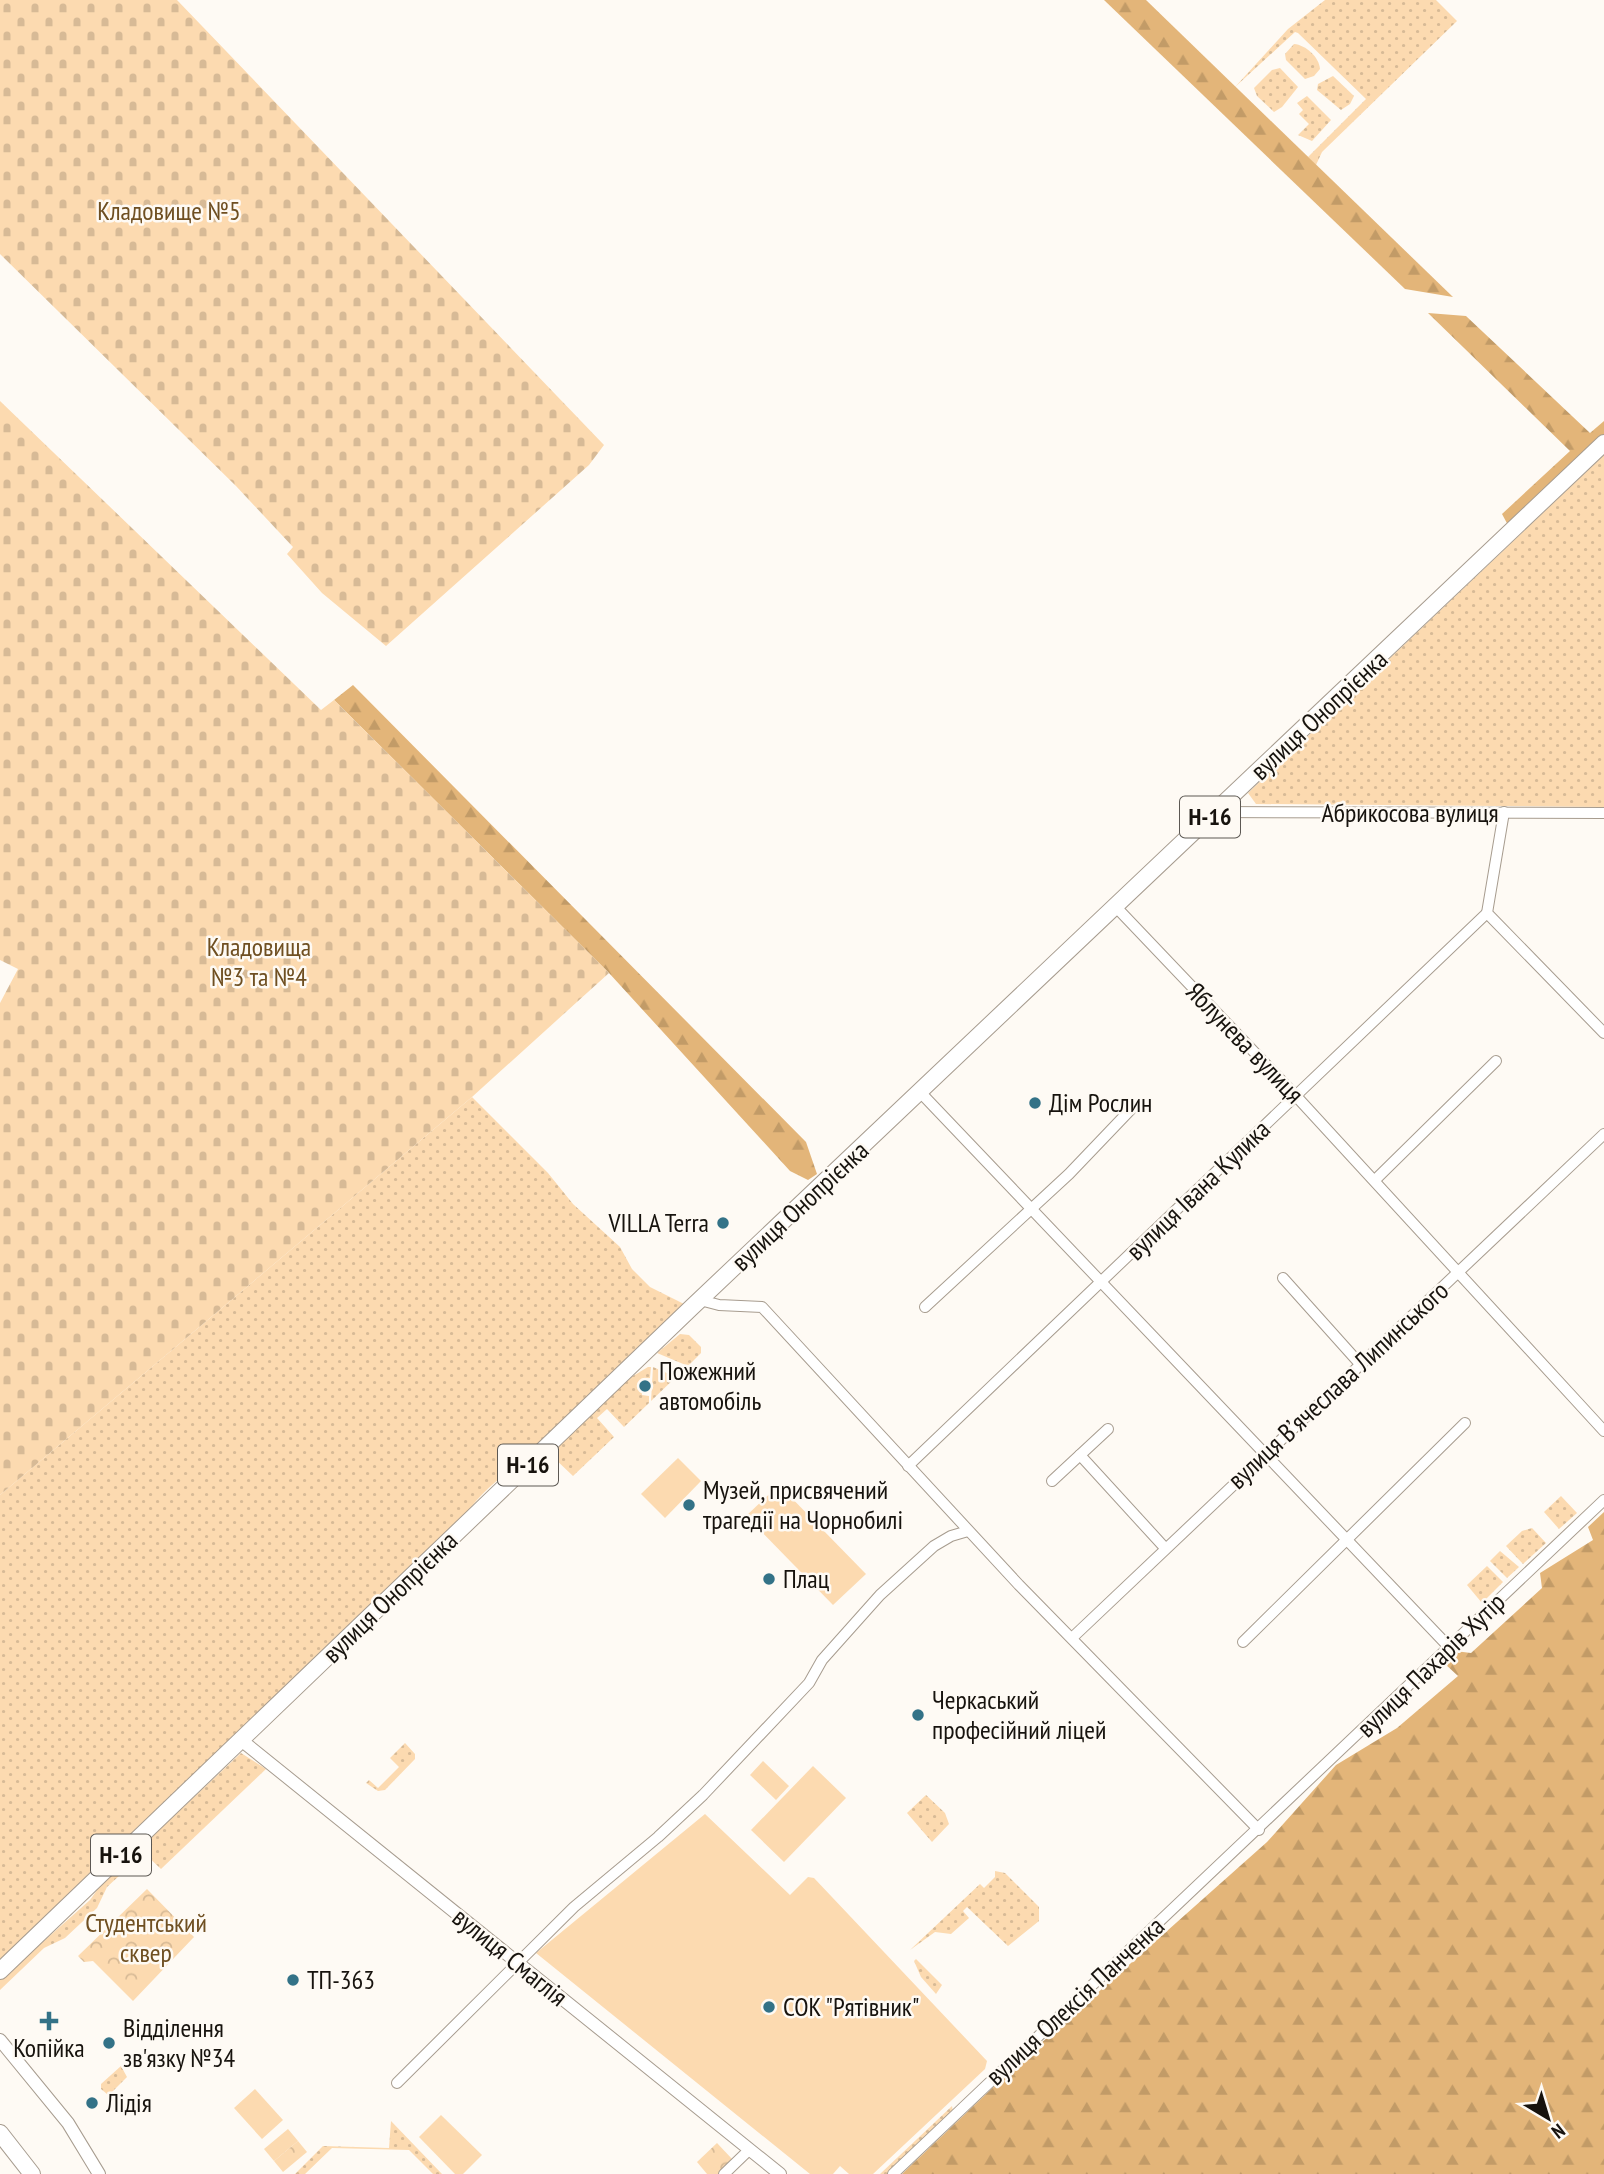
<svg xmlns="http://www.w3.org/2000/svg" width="1604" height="2174" font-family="'PT Sans Narrow',sans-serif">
<defs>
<pattern id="grass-dots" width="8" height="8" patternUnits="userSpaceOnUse" patternTransform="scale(1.75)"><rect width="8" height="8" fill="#fcdab0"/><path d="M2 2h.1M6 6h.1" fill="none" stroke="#d7ba96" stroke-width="1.8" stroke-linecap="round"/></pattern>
<pattern id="forest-firs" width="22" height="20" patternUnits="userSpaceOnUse" patternTransform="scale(1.75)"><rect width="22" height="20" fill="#e3b579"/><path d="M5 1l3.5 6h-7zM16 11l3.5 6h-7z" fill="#c29b67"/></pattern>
<pattern id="cemetery-stones" width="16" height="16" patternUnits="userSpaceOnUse" patternTransform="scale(1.75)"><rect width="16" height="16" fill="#fcdab0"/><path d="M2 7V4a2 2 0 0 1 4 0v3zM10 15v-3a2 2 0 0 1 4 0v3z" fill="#d7ba96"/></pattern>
<pattern id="park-crowns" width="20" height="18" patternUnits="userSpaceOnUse" patternTransform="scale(1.75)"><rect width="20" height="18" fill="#fcdab0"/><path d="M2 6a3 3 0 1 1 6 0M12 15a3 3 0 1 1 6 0" fill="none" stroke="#d7ba96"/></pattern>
</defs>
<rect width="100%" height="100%" fill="#fefaf4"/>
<g fill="url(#grass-dots)">
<polygon points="1325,0 1436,0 1457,21 1322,152 1316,165 1308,157 1366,99 1298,33 1295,32 1235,87 1288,29"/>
<path d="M1294,44C1306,45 1319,57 1320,69L1314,76L1305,79L1286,60L1285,54Z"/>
<polygon points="1280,68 1298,87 1282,107 1274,112 1257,96 1254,88 1272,70"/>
<polygon points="1333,76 1354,96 1350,104 1341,110 1317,90 1318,84"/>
<polygon points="1307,96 1331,120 1312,141 1298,135 1309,124 1299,114 1303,110 1297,103"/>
<polygon points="1604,455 1604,807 1256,804 1248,793"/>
<path d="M472,1097L548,1173L573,1204L620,1247L632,1269L650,1287L686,1305L521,1463C496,1479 476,1498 460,1522L16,1949L0,1959V1495Z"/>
<polygon points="680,1334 689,1335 701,1347 701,1353 688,1366 657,1353"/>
<polygon points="648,1367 651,1367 650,1378 643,1379 642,1395 649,1396 649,1403 624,1427 607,1409 597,1418 614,1437 573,1476 552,1456 552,1452 628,1379"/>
<polygon points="653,1367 676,1377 651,1401"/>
<polygon points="1561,1496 1577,1513 1559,1529 1544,1512"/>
<polygon points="1532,1528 1546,1543 1523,1564 1506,1546 1522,1531"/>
<polygon points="1500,1551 1519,1567 1507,1578 1490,1561"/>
<polygon points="1487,1566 1503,1582 1482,1603 1467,1585"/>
<polygon points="405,1743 415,1754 415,1759 385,1790 378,1791 366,1783 369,1780 378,1788 399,1767 390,1758"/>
<polygon points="241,1753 266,1769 161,1869 143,1852 144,1844"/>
<polygon points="926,1795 945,1813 949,1824 932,1842 907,1813"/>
<polygon points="128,1858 132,1859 132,1864 107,1887 97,1908 65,1938 44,1948 0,1990 0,1980 90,1900 102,1883"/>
<polygon points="995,1871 1005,1873 1039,1907 1039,1921 1008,1946 967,1907 963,1911 969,1918 951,1934 935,1932 910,1950 980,1884 984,1888 995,1877"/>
<polygon points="916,1959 942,1985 936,1994 921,1977 914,1961"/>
<polygon points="121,2066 127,2077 111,2093 107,2094 101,2089 101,2084"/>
<polygon points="952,2106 953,2112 890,2174 880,2174"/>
<polygon points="391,2121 442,2174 433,2174 409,2150 332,2148 305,2174 295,2174 323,2146 389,2148"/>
</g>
<g fill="url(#forest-firs)">
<polygon points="1104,0 1146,0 1453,297 1405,289"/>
<polygon points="1428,313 1466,316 1590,433 1604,421 1604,435 1509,527 1502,514 1570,451"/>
<polygon points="353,685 806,1142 817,1174 808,1180 790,1171 609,973 334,700"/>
<polygon points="1604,1512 1604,2174 902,2174 1022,2060 1267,1842 1336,1765 1397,1728 1458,1676 1444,1663 1455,1651 1471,1653 1542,1588 1540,1573 1593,1540 1588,1527"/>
</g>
<g fill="url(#cemetery-stones)">
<polygon points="0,0 177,0 604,445 589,465 386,646 322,593 287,554 293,547 236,486 0,254"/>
<polygon points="0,401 321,710 334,700 609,973 472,1097 0,1495 0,1003 18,969 0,960"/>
</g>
<g fill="url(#park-crowns)">
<polygon points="147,1889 194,1937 133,2001 93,1961 84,1962 78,1956"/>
<polygon points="298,2141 307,2152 283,2172 274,2161"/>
<polygon points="717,2143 733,2160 718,2174 707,2174 697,2162"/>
</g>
<g fill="#fcdab0">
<polygon points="678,1458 701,1481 665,1518 641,1494"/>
<polygon points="779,1485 866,1574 833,1605 746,1516"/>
<polygon points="763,1761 789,1786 776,1800 750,1775"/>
<polygon points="813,1766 846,1798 784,1862 751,1830"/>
<polygon points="705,1814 790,1895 808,1877 814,1878 987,2061 985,2069 873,2174 849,2174 840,2166 833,2174 810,2174 536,1953"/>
<polygon points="255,2089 283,2120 262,2139 234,2108"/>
<polygon points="441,2115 482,2155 463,2174 455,2174 419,2137"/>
<polygon points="288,2129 298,2141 274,2161 264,2149"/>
</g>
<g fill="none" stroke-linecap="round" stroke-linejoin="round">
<defs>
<g id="minor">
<polyline points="1216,812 1604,813"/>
<polyline points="1504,812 1487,913 1604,1033"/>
<polyline points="1116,907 1296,1096 1604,1431"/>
<polyline points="920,1092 1449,1647"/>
<polyline points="1375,1180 1496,1061"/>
<polyline points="1283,1278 1360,1364"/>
<polyline points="700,1300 719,1305 762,1307 1019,1585 1259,1830"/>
<polyline points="925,1307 1069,1174 1134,1106"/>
<polyline points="1080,1455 1165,1548"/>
<polyline points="908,1466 1487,913"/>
<polyline points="1052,1481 1108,1429"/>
<polyline points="1073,1637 1604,1134"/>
<polyline points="1243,1642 1465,1423"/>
<polyline points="397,2083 574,1907 658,1837 703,1795 809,1683 822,1660 880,1595 934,1546 951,1536 968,1531"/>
<polyline points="724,2174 749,2150"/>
<polyline points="893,2174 1604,1500"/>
</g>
<g id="tertiary">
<polyline points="241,1740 780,2174"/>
<polyline points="0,2040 68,2123 99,2174"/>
</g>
<g id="primary">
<polyline points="0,1971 691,1308 1604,443"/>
<polyline points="0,2133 32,2174"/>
</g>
</defs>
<use href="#minor" stroke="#a79c8f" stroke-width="12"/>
<use href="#tertiary" stroke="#a79c8f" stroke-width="14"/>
<use href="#primary" stroke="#a79c8f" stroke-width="18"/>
<use href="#minor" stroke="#fff" stroke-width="10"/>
<use href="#tertiary" stroke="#fff" stroke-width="12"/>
<use href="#primary" stroke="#fff" stroke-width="16"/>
</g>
<g fill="#337287" stroke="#fefaf4" stroke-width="2.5">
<circle cx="1035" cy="1103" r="7"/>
<circle cx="723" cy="1223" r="7"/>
<circle cx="645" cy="1386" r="7"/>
<circle cx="689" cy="1505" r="7"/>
<circle cx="769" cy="1579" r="7"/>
<circle cx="918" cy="1715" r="7"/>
<circle cx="293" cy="1980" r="7"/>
<circle cx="769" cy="2007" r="7"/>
<path d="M45.5 2010.5h7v7h7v7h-7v7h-7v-7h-7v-7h7z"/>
<circle cx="109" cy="2043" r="7"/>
<circle cx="92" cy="2103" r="7"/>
</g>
<g text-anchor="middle" stroke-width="5" stroke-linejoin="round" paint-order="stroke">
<g fill="#fefaf4" stroke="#5c5853" stroke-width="2">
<rect x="1180" y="796.5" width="60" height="41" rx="5"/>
<rect x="498" y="1444.5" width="60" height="41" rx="5"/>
<rect x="91" y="1834.5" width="60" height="41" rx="5"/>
</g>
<g font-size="24" font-weight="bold" fill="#17130e">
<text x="1210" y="825">Н-16</text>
<text x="528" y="1473">Н-16</text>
<text x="121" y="1863">Н-16</text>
</g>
<g font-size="26" fill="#6f4f21" stroke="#fefaf4">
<text x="169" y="220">Кладовище №5</text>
<text x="259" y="956">Кладовища<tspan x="259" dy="30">№3 та №4</tspan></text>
<text x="146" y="1932">Студентський<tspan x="146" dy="30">сквер</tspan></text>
</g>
<g font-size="26" fill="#17130e" stroke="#fefaf4">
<text transform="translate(1319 715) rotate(-43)" y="9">вулиця Онопрієнка</text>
<text x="1410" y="822">Абрикосова вулиця</text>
<text transform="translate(1245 1043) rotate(46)" y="9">Яблунева вулиця</text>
<text transform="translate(1198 1190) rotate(-44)" y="9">вулиця Івана Кулика</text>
<text transform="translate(800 1206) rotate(-43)" y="9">вулиця Онопрієнка</text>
<text transform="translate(1338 1385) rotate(-43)" y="9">вулиця Вʼячеслава Липинського</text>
<text transform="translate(390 1597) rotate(-44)" y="9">вулиця Онопрієнка</text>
<text transform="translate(1431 1665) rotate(-44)" y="9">вулиця Пахарів Хутір</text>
<text transform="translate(510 1957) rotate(39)" y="9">вулиця Смаглія</text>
<text transform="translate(1075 2001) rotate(-43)" y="9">вулиця Олексія Панченка</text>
</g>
<g font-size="26" fill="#17130e" stroke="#fefaf4" text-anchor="start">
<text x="1049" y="1112">Дім Рослин</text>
<text x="709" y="1232" text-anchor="end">VILLA Terra</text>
<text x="659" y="1380">Пожежний<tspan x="659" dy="30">автомобіль</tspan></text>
<text x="703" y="1499">Музей, присвячений<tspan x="703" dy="30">трагедії на Чорнобилі</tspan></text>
<text x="783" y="1588">Плац</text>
<text x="932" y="1709">Черкаський<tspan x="932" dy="30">професійний ліцей</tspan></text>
<text x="307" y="1989">ТП-363</text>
<text x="783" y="2016">СОК "Рятівник"</text>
<text x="123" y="2037">Відділення<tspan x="123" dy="30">зв'язку №34</tspan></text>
<text x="49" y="2057" text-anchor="middle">Копійка</text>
<text x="106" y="2112">Лідія</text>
</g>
</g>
<g transform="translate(1548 2118) rotate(142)" stroke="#fefaf4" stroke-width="5" paint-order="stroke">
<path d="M0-5L12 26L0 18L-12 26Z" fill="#17130e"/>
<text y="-10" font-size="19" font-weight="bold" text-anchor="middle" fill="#17130e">N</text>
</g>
</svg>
